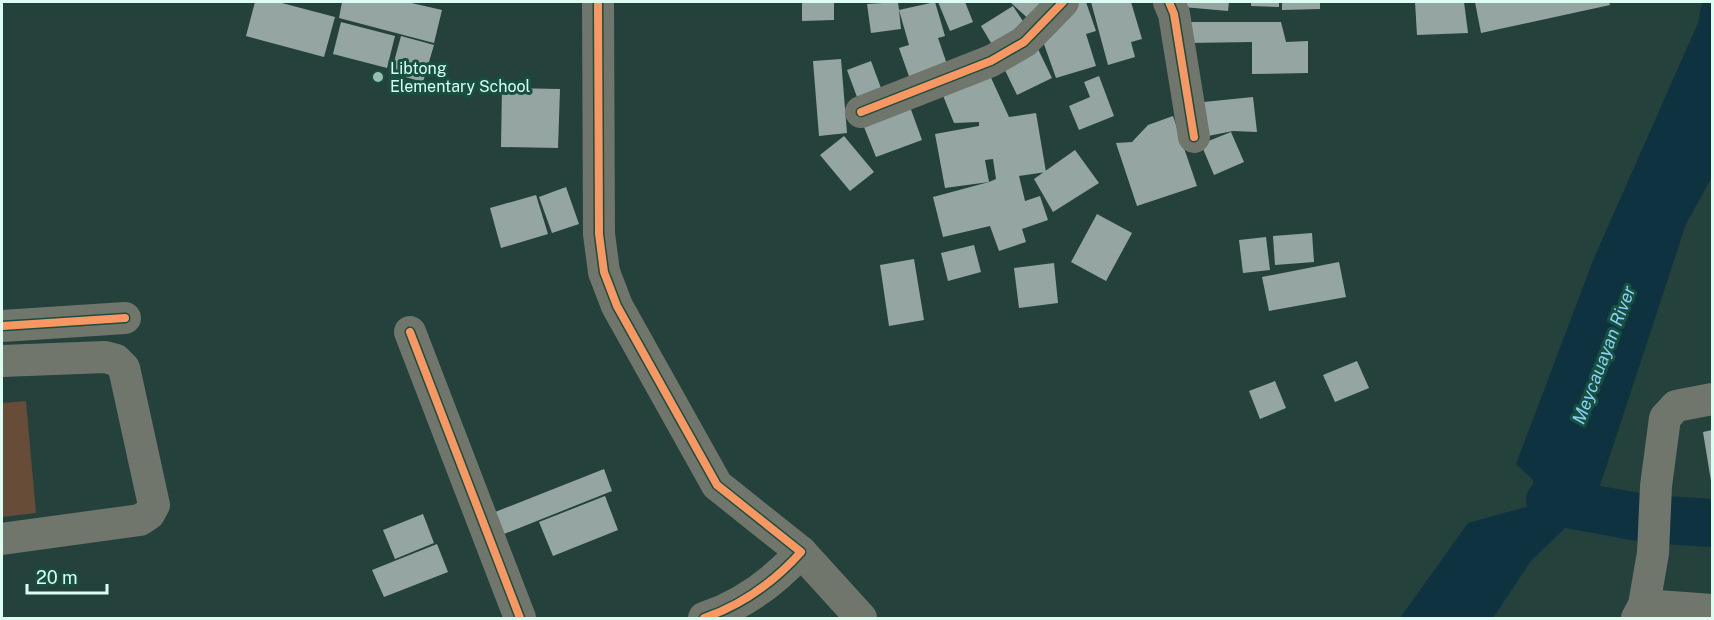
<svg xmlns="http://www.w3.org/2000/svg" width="1714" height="620" font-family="'Public Sans',sans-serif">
<rect width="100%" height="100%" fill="#24423b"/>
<polygon fill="#674c37" points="26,401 36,513 2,517 2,403"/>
<polygon fill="#0f3240" points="1702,2 1712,2 1712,177 1686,224 1596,498 1531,561 1493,618 1400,618 1468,523 1533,505 1533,480 1516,464 1594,258 1698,23"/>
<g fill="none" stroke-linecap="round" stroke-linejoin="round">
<polyline stroke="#0f3240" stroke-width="48" points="1550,501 1649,519 1712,523"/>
</g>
<g fill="#95a6a2" fill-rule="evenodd">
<polygon points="255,2 278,2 335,17 324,57 246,36"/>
<polygon points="342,2 407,2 442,10 434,43 339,18"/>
<polygon points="802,2 834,2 834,20 802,21"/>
<polygon points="898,2 899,10 935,2 945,36 938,38 949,70 911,82 899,48 909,45 899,10 901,29 871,33 867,4"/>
<polygon points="938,2 965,2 973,22 950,31"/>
<polygon points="1010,2 1052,2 1032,22"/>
<polygon points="1071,2 1086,2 1096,31 1086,34 1096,66 1056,78 1040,33"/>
<polygon points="1091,2 1131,2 1142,39 1131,42 1135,57 1108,65"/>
<polygon points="1172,2 1229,2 1228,11 1172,6"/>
<polygon points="1251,2 1279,2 1279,7 1251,6"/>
<polygon points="1282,2 1320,2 1320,9 1282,10"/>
<polygon points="1415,2 1464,2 1468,33 1417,35"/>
<polygon points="1475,2 1609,2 1610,5 1481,33"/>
<polygon points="1013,6 1030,32 997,53 981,26"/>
<polygon points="341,22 395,36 387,68 333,54"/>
<polygon points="1182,22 1281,22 1286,42 1308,41 1308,73 1252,74 1252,42 1187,43"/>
<polygon points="401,36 434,45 423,82 391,73"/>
<polygon points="1036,45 1052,78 1017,95 1001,62"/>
<polygon points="841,59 847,133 819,136 813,61"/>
<polygon points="871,61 881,88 857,97 847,70"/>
<path d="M987,69L1009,117L1036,113L1046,172L1019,176L1025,201L1040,196L1048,220L1022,229L1026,242L999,251L990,226L943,237L933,197L989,182L945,188L935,134L979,126V122L954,123L940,88ZM993,159L996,179L989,182L985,160Z"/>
<polygon points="1099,76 1114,116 1079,130 1069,106 1090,97 1084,82"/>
<polygon points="502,88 560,89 558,148 501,147"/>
<polygon points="1253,97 1257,132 1233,131 1198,138 1194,103"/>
<polygon points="909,104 922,140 876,157 862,122"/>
<polygon points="1173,116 1197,186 1137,206 1116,143 1132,142 1148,125"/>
<polygon points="1231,132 1244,162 1214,175 1201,144"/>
<polygon points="844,136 874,172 850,191 820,155"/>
<polygon points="1075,150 1099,183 1053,212 1034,179"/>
<polygon points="566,187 579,224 552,233 539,197"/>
<polygon points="536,195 548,234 501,248 490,208"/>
<polygon points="1097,214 1132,233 1106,281 1071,262"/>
<polygon points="1312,233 1314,262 1275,265 1273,236"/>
<polygon points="1266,237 1270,270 1243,273 1239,240"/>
<polygon points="974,245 981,272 948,281 941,253"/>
<polygon points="914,259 924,320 889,326 880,265"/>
<polygon points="1339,262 1346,297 1269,311 1262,277"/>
<polygon points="1054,263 1058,303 1019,308 1014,268"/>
<polygon points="1357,361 1369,388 1335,402 1323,375"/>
<polygon points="1275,381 1286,408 1260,419 1249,391"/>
<polygon points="1712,430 1712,481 1711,481 1703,432"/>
<polygon points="604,469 612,491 499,536 490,514"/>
<polygon points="605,496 618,530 553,556 539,522"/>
<polygon points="423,514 434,543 395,559 383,530"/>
<polygon points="437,544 448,572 384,597 372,570"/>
</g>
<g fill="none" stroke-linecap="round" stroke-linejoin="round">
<g stroke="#70766c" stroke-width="32">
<path d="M598,2L599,234L604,272L617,306L717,485L801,552C774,582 742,605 704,618"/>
<polyline points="1169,2 1174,14 1194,137"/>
<polyline points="861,112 991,61 1024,42 1063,2"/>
<polyline points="2,326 125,318"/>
<polyline points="410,332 520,618"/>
<polyline points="2,361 105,357 116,360 124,368 154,505 149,514 140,520 2,539"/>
<polyline points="801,552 861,618"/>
<polyline points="1644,605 1712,610"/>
<polyline points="1637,618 1644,605 1653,553 1656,486 1665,418 1676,406 1712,399"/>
</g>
<defs>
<g id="cycleway">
<path d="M598,2L599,234L604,272L617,306L717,485L801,552C774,582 742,605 704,618"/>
<polyline points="1169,2 1174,14 1194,137"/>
<polyline points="861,112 991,61 1024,42 1063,2"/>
<polyline points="2,326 125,318"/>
<polyline points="410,332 520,618"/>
</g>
</defs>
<use href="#cycleway" stroke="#174f41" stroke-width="11"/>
<use href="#cycleway" stroke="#f99763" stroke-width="8"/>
</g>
<circle fill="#9bbcb2" stroke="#174f41" stroke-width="2" cx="378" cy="77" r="6"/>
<g text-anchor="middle" stroke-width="6" stroke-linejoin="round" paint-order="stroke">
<g font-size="16" fill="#dbfdf2" stroke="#174f41" text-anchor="start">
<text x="390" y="74">Libtong<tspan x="390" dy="18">Elementary School</tspan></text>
</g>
<g font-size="18" font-style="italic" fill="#8ad1f8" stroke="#174f41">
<text transform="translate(1604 355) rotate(-69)" y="6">Meycauayan River</text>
</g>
</g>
<rect width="1714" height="620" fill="none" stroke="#dbfdf2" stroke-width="6"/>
<path d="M27 584v9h80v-9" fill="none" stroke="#dbfdf2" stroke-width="3"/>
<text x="36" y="584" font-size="18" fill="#dbfdf2" stroke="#174f41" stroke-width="4.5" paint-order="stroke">20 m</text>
</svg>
